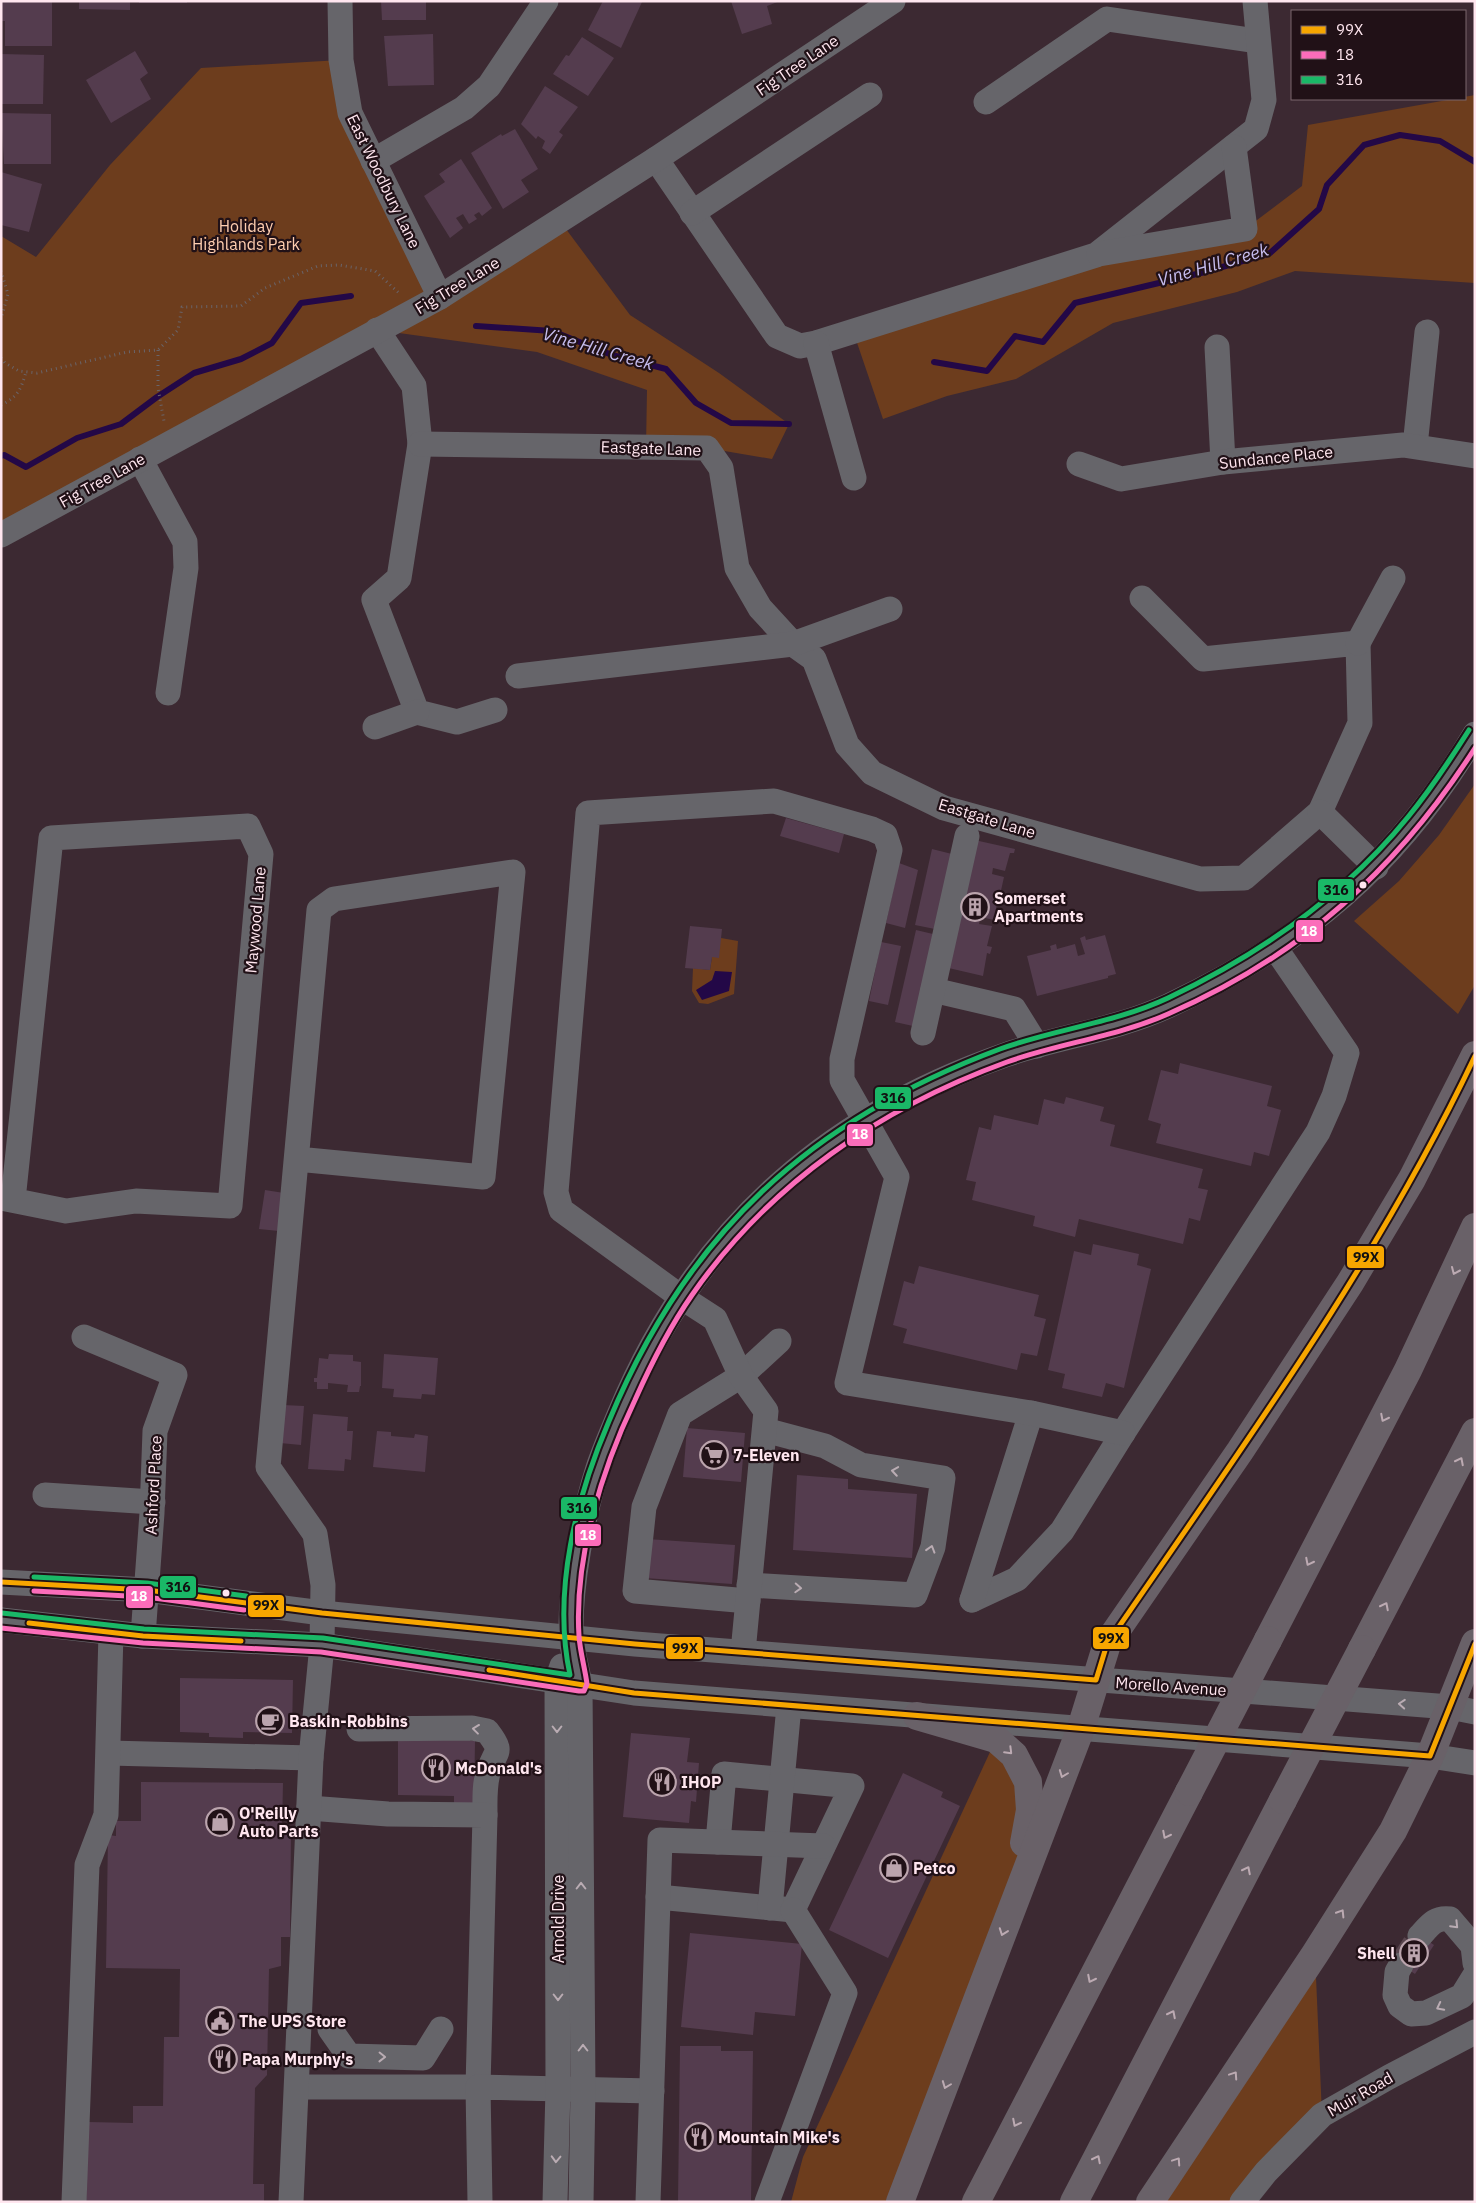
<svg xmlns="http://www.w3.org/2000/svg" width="1476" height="2203" font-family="'IBM Plex Sans',sans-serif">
<rect width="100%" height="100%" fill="#3c2932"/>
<g fill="#6d3d1d">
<polygon points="341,60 440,296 560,221 630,315 719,373 789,424 772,459 707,448 646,447 647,390 537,352 377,330 1,535 1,236 36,257 110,165 201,68"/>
<polygon points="1475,95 1475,283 1295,271 1237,292 1113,323 1016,379 947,396 883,419 853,331 1096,255 1245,229 1302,186 1308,125"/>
<polygon points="1475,784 1475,985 1458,1014 1354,921 1399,881 1439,835"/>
<polygon points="721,938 738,941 734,994 708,1004 699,1003 692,991 693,968 710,970 712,957"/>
<polygon points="996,1739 1014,1755 1025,1837 900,2202 791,2202 803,2157"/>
<polygon points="1315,1954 1322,2115 1242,2202 1150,2202"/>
</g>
<polygon fill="#230847" points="715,971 732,972 729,991 702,1000 696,990 712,980"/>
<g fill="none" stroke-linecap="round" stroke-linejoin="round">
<g stroke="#230847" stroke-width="6">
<polyline points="476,326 552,331 612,355 666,369 696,403 731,423 789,424"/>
<polyline points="934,362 987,371 1015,336 1043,342 1075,303 1205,272 1270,253 1319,209 1327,185 1364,145 1400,135 1440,141 1475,162"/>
<polyline points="1,456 4,455 26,467 77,438 121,424 157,397 194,373 241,359 272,343 301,303 351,296"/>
</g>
</g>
<g fill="#543c4e">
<polygon points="1,1 52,1 52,46 5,46 5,21 1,21"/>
<polygon points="79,1 130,1 130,10 79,9"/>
<rect x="139" y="1" width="48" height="2"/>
<polygon points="381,1 426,1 426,20 382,20"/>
<polygon points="603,1 642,2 621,48 588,30"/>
<polygon points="731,1 780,1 767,6 772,24 742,34"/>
<polygon points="433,34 434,85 388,86 384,36"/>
<polygon points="582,37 614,58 588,96 553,74 566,55 569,56"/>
<polygon points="135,51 148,73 140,79 151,99 111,123 86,80"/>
<polygon points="1,54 44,55 43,104 1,104"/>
<polygon points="545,86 578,107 559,132 563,135 550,154 542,148 545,141 538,136 536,139 521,124"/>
<polygon points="1,113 51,114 51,164 4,164"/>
<polygon points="515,129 538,169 521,180 529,192 503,209 471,153 501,134 502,136"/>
<polygon points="461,159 492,208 482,216 479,212 474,215 477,219 469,224 463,214 456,218 463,228 450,238 424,196 445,182 439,174"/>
<polygon points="1,172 42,184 29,232 1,225"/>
<polygon points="786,818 844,834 839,853 780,836"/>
<polygon points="970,839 1015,849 1014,853 1010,853 1005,871 993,868 992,874 1004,877 1000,895 1003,896 1002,904 997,903 994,920 981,917 979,924 992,926 987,946 992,947 990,954 987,953 983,976 940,966"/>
<polygon points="932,849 952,854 935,929 915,925"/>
<polygon points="899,863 918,870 905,928 886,923"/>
<polygon points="690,926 722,929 719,958 712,957 710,970 685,968"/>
<polygon points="916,930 933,934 913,1026 895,1022"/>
<polygon points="1105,935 1116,974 1108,976 1108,978 1037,996 1027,956 1051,950 1050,946 1056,944 1057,949 1075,944 1078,956 1085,954 1080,938 1085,936 1086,940"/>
<polygon points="881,942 901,946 888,1005 869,1001"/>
<polygon points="1180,1063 1272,1086 1267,1106 1281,1110 1269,1156 1254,1152 1251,1166 1156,1143 1161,1124 1148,1120 1161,1070 1178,1074"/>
<polygon points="1066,1097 1104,1107 1100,1121 1115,1125 1110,1146 1203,1169 1198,1188 1208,1190 1200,1221 1189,1218 1183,1244 1079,1219 1075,1237 1033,1226 1035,1216 972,1200 976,1182 966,1180 979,1127 991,1130 994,1115 1038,1125 1044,1099 1064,1104"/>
<polygon points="265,1190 284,1193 279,1231 259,1229"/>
<polygon points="1093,1244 1139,1254 1137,1265 1151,1269 1124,1388 1106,1383 1102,1397 1062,1388 1065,1374 1048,1370 1074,1251 1091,1255"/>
<polygon points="919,1266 1039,1295 1034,1316 1046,1319 1037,1356 1021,1353 1017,1370 903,1343 907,1329 893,1325 904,1281 914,1284"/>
<polygon points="329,1354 353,1355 353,1361 361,1362 361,1386 360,1386 359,1392 347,1392 348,1385 328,1383 328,1389 317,1389 317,1382 314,1382 314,1378 317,1378 319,1358 328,1359"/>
<polygon points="384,1354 438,1358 435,1395 422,1394 421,1399 393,1397 394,1389 382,1388"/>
<polygon points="283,1405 304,1406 301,1445 280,1443"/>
<polygon points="313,1414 348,1417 347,1431 353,1431 351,1460 345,1459 344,1471 308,1469"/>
<polygon points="687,1428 745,1433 741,1482 683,1477"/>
<polygon points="377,1431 391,1432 391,1436 414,1438 415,1434 428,1436 425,1472 373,1467"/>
<polygon points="797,1475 848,1479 848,1489 917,1494 912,1558 793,1550"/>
<polygon points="647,1539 735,1545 732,1584 644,1578"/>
<polygon points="180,1678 293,1680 292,1733 243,1732 243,1738 209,1737 209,1733 180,1732"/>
<polygon points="470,1733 470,1741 475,1741 474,1806 454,1805 454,1796 398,1795 398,1739"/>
<polygon points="631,1733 690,1738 687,1762 699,1763 696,1802 691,1801 689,1823 623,1817"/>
<polygon points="903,1773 943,1792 941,1797 960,1806 888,1958 829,1930"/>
<polygon points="141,1782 283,1783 282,1829 291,1829 290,1937 281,1937 281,1966 269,1969 267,2075 255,2088 253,2184 264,2184 264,2202 86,2202 88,2122 133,2123 133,2106 163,2106 164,2037 179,2037 180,1969 106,1968 108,1835 116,1836 116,1821 141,1821"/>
<polygon points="1413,1931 1434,1945 1415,1974 1394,1960"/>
<polygon points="690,1933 802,1944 795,2016 755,2012 753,2035 681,2027"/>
<polygon points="680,2046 721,2046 721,2051 753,2051 751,2202 678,2202"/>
</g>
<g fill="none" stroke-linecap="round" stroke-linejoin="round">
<polyline stroke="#59454e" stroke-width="25" stroke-dasharray="25 12" stroke-linecap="butt" points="1401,1965 1420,1936"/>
<g stroke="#6a6469" stroke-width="3" stroke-dasharray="1 4" stroke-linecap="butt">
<polyline points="1,271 8,294 1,319"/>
<polyline points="158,350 158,388 164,421"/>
<polyline points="1,358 5,363 19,371 37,373 127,352 158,350 178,330 182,307 241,306 265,288 318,266 339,265 375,271 399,293"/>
<path d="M1,405C18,397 21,389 26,372"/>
</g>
<g stroke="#66656a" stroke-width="25">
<polyline points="340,1 341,60 350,113 440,297"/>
<polyline points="986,102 1107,19 1257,41"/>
<polyline points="656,159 777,336 800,346 816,343 1096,255 1256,129 1264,100 1255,1"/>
<polyline points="373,161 464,108 489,86 546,1"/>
<polyline points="692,213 870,95"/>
<polyline points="1099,254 1245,229 1234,147"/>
<polyline points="377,330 414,386 420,444 399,578 374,600 417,712 457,722 495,710"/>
<polyline points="816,343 854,478"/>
<polyline points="1217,347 1223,462"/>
<polyline points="420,444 707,448 721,468 737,568 760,608 793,644 814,659 847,745 872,773 944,808 1200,879 1244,878 1320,812 1360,723 1358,643 1203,659 1142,598"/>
<polyline points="1415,446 1427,332"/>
<polyline points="140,459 185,542 186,568 168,693"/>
<polyline points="1079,464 1121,479 1223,462 1403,445 1475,456"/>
<polyline points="1,535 440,297 656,159 893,1"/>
<polyline points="1358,643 1393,578"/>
<polyline points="518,676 793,644 890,609"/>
<polyline points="375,727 417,712"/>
<polyline points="1320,812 1376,867"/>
<polyline points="933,990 1014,1009 1037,1046"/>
<polyline points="923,1033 967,836"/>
<polyline points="1,1198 66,1211 136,1201 230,1206 261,854 248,826 51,838 13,1200"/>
<polyline points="84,1337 175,1375 155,1431 152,1513 143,1636"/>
<polyline points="45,1495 153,1502"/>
<polyline points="1,1582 147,1590 322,1613 635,1644 1450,1707 1475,1712"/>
<polyline points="749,1585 915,1595 933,1547 943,1478 861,1465 825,1446 765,1430"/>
<polyline points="972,1600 1017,1579 1062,1531 1123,1433 1318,1132 1334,1096 1347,1053 1276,949"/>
<polyline points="972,1600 1031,1413"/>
<polyline points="748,1601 635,1591 644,1507 680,1414 741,1376 779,1341"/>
<polyline points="1,1620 143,1636 322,1645 634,1693 1430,1756 1475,1763"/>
<polyline points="743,1652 766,1411 741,1376 715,1319 681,1297 561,1210 556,1192 588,813 774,801 872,829 885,835 890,850 842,1059 842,1080 897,1177 847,1383 1031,1413 1123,1433"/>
<path d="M359,1729L472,1728L487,1731C504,1753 496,1749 489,1770C484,1783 485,1801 485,1815"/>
<polyline points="109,1753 311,1758"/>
<polyline points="658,1897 793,1910 852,1786 724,1774 718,1842"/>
<polyline points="770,1908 789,1706"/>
<path d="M1420,1936C1430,1925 1435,1917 1450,1919L1473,1946L1475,1963"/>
<polyline points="1401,1965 1397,1972 1395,1995 1400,2006 1411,2014 1426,2013 1462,1996 1475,1975"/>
<polyline points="330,2029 349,2056 423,2058 441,2029"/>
<polyline points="297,2087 478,2087 485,1815 388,1814 309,1808"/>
<polyline points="74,2202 87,1865 106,1815 111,1633"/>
<polyline points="291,2202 311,1758 322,1645 323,1585 315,1534 268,1467 319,910 334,899 513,872 483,1177 297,1159"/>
<polyline points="480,2202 478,2087 652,2091"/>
<polyline points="555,2202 558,2089 557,1680 562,1666"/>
<path d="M581,2202L583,2090L580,1684C577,1668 572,1651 571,1635C570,1585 583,1515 598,1468C604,1450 612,1432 619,1415C693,1236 822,1118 1005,1055C1058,1037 1116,1030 1168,1006C1304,943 1398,864 1475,734"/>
<polyline points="648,2202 660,1840 823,1846"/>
<polyline points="767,2202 845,1993 793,1910"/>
<polyline points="1242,2202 1266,2172 1322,2115 1389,2077 1475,2032"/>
</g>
<g stroke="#696168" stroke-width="28">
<polyline points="1268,1640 1408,1370 1475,1227"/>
<polyline points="1362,1649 1475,1432"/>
<polyline points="917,1716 996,1739 1014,1755 1028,1782 1030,1810 1024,1843"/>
<polyline points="900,2202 1081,1728 1107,1644 1240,1451 1350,1283 1412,1179 1475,1055"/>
<polyline points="976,2202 1189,1792"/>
<polyline points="1074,2202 1283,1800"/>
<polyline points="1150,2202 1315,1954 1393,1831 1430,1756 1475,1643"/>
</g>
<g stroke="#696168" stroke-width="28">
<polyline points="1189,1792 1268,1640"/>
<polyline points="1283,1800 1362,1649"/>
</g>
<defs>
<g id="bus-1">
<path d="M1,1582L147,1590L322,1613L635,1644L1096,1680L1107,1644C1238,1453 1376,1265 1475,1056"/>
<polyline points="29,1623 143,1636 241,1641"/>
<polyline points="489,1670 634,1693 1430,1756 1475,1644"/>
</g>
<g id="bus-2">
<polyline points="34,1591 146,1597 244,1610"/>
<path d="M1,1628L143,1643L321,1652L579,1691H584L587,1684C585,1668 580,1652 579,1636C574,1558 602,1469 635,1400C651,1364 669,1328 692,1295C769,1184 880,1108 1007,1062C1060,1043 1116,1037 1168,1014C1301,956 1397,870 1475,748"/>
</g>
<g id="bus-3">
<polyline points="34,1577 147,1583 246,1596"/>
<path d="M2,1613L144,1629L323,1638L570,1675C552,1591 576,1498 609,1421C687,1233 810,1120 1000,1049C1055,1029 1115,1023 1168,998C1260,954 1344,896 1408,817C1431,789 1450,760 1469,730"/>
</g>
</defs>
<use href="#bus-1" stroke="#211117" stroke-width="9"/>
<use href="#bus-2" stroke="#211117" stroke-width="9"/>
<use href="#bus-3" stroke="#211117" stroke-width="9"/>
<use href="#bus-1" stroke="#f7a600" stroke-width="5"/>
<use href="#bus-2" stroke="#fb6dba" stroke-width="5"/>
<use href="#bus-3" stroke="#1ab867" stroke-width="5"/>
</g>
<defs><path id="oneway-chevron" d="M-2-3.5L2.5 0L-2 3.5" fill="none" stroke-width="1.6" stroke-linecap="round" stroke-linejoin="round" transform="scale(1.25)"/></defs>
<g stroke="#bcaab2">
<use href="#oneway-chevron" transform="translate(1455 1271) rotate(114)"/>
<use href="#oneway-chevron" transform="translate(1384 1418) rotate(117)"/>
<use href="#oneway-chevron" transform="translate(1460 1461) rotate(-63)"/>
<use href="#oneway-chevron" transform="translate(1309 1562) rotate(117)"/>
<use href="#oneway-chevron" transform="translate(1385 1606) rotate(-63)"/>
<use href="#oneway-chevron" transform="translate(1009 1751) rotate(45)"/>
<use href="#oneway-chevron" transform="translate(1063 1774) rotate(111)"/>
<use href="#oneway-chevron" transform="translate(1166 1835) rotate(117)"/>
<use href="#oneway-chevron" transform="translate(1247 1870) rotate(-63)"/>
<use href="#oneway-chevron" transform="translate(1341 1913) rotate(-58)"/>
<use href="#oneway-chevron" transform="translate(1003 1932) rotate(110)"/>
<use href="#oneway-chevron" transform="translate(1091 1979) rotate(117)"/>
<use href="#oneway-chevron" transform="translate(1172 2014) rotate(-63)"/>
<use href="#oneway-chevron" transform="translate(1234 2075) rotate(-56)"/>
<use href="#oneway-chevron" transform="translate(946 2085) rotate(111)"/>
<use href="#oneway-chevron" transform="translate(1016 2123) rotate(117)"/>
<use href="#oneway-chevron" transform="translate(1097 2159) rotate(-63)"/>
<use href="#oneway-chevron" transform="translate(1177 2161) rotate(-56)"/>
</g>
<g stroke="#baacb3">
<use href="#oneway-chevron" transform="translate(895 1471) rotate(-171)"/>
<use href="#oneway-chevron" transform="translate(931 1549) rotate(-73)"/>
<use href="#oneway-chevron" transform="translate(798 1588) rotate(3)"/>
<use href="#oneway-chevron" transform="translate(1402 1704) rotate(-176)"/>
<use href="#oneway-chevron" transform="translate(476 1729) rotate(-173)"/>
<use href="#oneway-chevron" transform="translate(557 1729) rotate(90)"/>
<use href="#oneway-chevron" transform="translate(581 1886) rotate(-90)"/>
<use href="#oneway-chevron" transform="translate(1455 1925) rotate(46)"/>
<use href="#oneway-chevron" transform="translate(558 1997) rotate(90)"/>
<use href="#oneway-chevron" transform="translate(1440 2007) rotate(153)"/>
<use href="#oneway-chevron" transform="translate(583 2048) rotate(-90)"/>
<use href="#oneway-chevron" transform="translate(382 2057) rotate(1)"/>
<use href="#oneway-chevron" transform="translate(556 2159) rotate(92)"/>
</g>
<defs>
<symbol id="building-ring" viewBox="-11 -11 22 22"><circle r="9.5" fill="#211117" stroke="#bba4ad" stroke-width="1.5"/><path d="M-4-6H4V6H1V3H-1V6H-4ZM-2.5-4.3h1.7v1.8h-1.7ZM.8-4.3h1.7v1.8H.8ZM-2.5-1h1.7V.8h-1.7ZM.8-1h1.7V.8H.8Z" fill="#bba4ad"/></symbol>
<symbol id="supermarket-ring" viewBox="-11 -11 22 22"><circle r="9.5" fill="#211117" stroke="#bba4ad" stroke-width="1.5"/><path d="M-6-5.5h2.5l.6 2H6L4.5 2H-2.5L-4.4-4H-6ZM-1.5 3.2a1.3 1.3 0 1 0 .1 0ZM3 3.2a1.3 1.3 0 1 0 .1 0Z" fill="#bba4ad"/></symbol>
<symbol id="cafe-ring" viewBox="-11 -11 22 22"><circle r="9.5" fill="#211117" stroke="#bba4ad" stroke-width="1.5"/><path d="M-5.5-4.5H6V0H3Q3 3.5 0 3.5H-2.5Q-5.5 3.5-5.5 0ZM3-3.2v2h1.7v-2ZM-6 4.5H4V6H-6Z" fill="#bba4ad"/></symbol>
<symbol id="restaurant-ring" viewBox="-11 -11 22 22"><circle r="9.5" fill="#211117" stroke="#bba4ad" stroke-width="1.5"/><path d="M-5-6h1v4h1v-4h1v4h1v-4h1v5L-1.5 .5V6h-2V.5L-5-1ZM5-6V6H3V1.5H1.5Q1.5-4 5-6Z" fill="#bba4ad"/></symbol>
<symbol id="shop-ring" viewBox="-11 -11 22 22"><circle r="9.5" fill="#211117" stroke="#bba4ad" stroke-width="1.5"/><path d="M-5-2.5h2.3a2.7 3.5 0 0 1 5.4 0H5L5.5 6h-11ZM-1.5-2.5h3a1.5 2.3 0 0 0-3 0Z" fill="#bba4ad"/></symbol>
<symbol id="civic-ring" viewBox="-11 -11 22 22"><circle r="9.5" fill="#211117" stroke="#bba4ad" stroke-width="1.5"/><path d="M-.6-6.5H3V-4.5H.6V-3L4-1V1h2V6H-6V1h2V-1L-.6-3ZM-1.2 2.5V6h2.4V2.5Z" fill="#bba4ad"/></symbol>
</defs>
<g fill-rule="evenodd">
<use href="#building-ring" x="959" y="891" width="32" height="32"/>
<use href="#supermarket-ring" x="698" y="1439" width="32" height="32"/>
<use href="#cafe-ring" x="254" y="1705" width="32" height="32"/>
<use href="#restaurant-ring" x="420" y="1752" width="32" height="32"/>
<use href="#restaurant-ring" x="646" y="1766" width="32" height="32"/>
<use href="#shop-ring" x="204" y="1806" width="32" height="32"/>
<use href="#shop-ring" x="878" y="1852" width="32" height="32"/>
<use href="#building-ring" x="1398" y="1937" width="32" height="32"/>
<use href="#civic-ring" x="204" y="2005" width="32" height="32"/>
<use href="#restaurant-ring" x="207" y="2043" width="32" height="32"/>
<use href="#restaurant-ring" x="683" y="2121" width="32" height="32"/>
</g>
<g fill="#ffe6ef" stroke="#211117" stroke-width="2">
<circle cx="1363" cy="885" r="4.5"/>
<circle cx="226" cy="1593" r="4.5"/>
</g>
<g text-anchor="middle" stroke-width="4.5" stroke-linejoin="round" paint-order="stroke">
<g font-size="16" fill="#ffe6ef" stroke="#211117">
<text transform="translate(797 65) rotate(-34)" y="6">Fig Tree Lane</text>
<text transform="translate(384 181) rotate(64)" y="6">East Woodbury Lane</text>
<text transform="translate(457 285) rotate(-31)" y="6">Fig Tree Lane</text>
<text transform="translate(651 448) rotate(2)" y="6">Eastgate Lane</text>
<text transform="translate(1276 457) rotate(-6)" y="6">Sundance Place</text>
<text transform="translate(102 480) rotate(-29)" y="6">Fig Tree Lane</text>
<text transform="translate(987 818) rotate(17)" y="6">Eastgate Lane</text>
<text transform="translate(255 920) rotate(-85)" y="6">Maywood Lane</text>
<text transform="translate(153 1485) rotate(-87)" y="6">Ashford Place</text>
<text transform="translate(1171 1686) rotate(4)" y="6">Morello Avenue</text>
<text transform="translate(558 1919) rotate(-90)" y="6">Arnold Drive</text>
<text transform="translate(1360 2094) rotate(-30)" y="6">Muir Road</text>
</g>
<g font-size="16" fill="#ffceb0" stroke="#211117">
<text x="246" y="232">Holiday<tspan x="246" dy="18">Highlands Park</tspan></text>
</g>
<g font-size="16" font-weight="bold" fill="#ffe6ef" stroke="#211117" text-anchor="start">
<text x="994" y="904">Somerset<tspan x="994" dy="18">Apartments</tspan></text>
<text x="733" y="1461">7-Eleven</text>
<text x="289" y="1727">Baskin-Robbins</text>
<text x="455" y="1774">McDonald's</text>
<text x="681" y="1788">IHOP</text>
<text x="239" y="1819">O'Reilly<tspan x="239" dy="18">Auto Parts</tspan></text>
<text x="913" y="1874">Petco</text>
<text x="1395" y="1959" text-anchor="end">Shell</text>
<text x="239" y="2027">The UPS Store</text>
<text x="242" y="2065">Papa Murphy's</text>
<text x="718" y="2143">Mountain Mike's</text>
</g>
<g font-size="18" font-style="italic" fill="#c5bced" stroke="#211117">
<text transform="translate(1213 265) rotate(-16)" y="6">Vine Hill Creek</text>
<text transform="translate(598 349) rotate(16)" y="6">Vine Hill Creek</text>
</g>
</g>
<g stroke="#211117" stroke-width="2">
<rect x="1317" y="878" width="38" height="24" rx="5" fill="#1ab867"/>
<rect x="1295" y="919" width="29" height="24" rx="5" fill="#fb6dba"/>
<rect x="874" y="1086" width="38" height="24" rx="5" fill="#1ab867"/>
<rect x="846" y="1123" width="28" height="24" rx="5" fill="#fb6dba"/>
<rect x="1346" y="1245" width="39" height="24" rx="5" fill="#f7a600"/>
<rect x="560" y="1496" width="38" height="24" rx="5" fill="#1ab867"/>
<rect x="574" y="1523" width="28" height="24" rx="5" fill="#fb6dba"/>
<rect x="159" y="1575" width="38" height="24" rx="5" fill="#1ab867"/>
<rect x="125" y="1585" width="29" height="24" rx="5" fill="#fb6dba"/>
<rect x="247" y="1594" width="38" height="24" rx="5" fill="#f7a600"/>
<rect x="1092" y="1626" width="38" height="24" rx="5" fill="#f7a600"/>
<rect x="665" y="1636" width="39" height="24" rx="5" fill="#f7a600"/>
</g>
<g font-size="14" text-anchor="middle" font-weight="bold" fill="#fff">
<text x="1309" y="936">18</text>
<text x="860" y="1139">18</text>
<text x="588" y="1540">18</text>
<text x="139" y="1601">18</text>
</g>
<g font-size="14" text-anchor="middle" font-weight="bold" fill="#111">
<text x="1336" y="895">316</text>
<text x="893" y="1103">316</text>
<text x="1366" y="1262">99X</text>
<text x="579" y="1513">316</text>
<text x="178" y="1592">316</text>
<text x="266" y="1610">99X</text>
<text x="1111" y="1643">99X</text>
<text x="685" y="1653">99X</text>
</g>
<rect width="1476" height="2203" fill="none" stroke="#ffe6ef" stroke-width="5"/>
<rect x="1291" y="10" width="175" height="90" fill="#211117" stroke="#7a666d"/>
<rect x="1301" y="26" width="25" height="8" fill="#f7a600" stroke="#7a666d"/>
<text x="1336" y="35" font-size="15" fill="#ffe6ef">99X</text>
<rect x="1301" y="51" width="25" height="8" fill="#fb6dba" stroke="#7a666d"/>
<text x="1336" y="60" font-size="15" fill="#ffe6ef">18</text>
<rect x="1301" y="76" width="25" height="8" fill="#1ab867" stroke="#7a666d"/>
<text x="1336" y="85" font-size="15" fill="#ffe6ef">316</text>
</svg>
